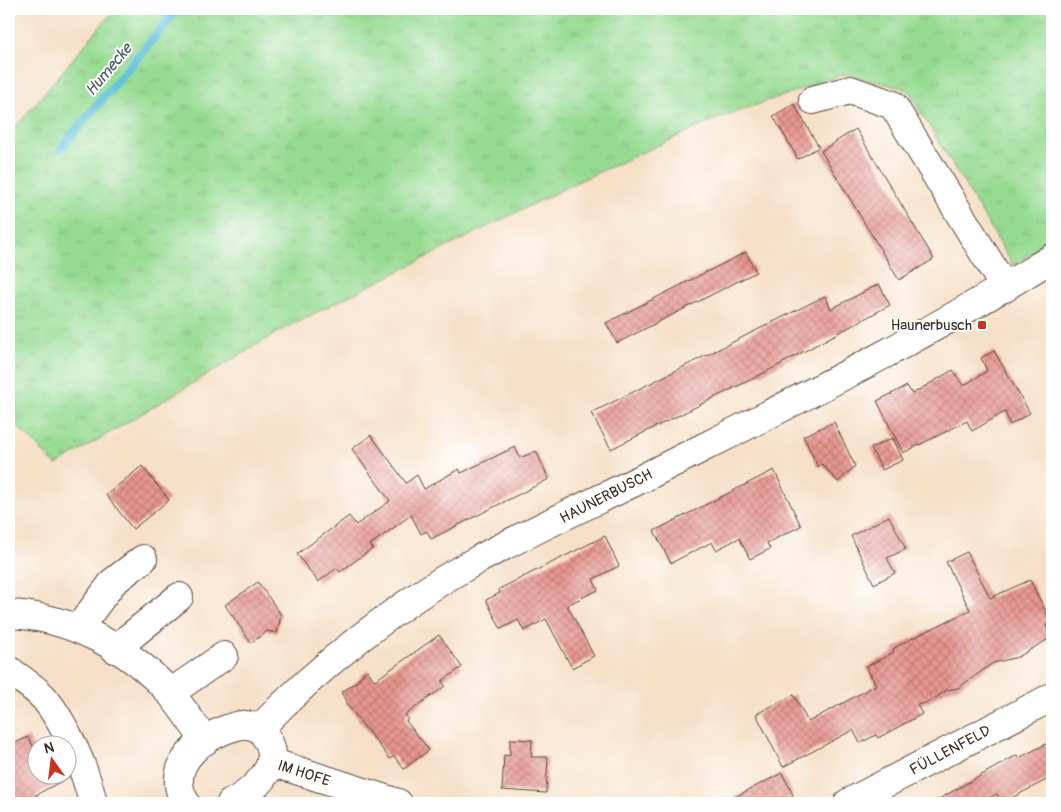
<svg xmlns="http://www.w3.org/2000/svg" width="1061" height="812" font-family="Pangolin,sans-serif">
<defs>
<pattern id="grass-tufts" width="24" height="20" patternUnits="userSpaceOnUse" patternTransform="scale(1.25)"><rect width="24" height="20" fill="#97db93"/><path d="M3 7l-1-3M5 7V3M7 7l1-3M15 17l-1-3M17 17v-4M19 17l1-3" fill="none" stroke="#83bc7e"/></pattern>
<pattern id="building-cross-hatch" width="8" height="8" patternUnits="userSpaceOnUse" patternTransform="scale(1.25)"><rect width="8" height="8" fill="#e89690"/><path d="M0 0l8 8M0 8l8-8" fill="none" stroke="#bd7b75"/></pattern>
</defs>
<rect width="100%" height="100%" fill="#fff"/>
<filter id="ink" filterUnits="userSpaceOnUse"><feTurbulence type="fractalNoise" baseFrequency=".02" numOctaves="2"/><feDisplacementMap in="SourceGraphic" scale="10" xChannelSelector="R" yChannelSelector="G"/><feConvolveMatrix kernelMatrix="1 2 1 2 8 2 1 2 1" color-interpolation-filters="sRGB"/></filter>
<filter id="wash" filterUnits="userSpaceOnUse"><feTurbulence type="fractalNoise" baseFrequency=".0096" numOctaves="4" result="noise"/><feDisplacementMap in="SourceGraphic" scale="20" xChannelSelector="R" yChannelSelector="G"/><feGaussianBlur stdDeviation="1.12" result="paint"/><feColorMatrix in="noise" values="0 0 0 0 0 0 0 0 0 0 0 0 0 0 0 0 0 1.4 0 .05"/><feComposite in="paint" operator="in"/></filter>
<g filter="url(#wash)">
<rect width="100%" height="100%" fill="#f6e0c7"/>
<polygon fill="url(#grass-tufts)" stroke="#698258" points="115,9 1045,9 1052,20 1052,241 1013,265 907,89 845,74 716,119 575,183 285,328 56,465 9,418 9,135"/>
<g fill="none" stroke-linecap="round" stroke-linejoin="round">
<polyline stroke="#5abfd8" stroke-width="9" points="61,148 178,9"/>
</g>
<g id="blocks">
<g fill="url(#building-cross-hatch)">
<polygon points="794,104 819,147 798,159 773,116"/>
<polygon points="856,129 934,259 899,280 821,151"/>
<polygon points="746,252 756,272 617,343 606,323"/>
<polygon points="879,284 890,305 764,373 611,449 591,413 825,296 831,309"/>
<polygon points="994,351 1030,413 1010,425 1005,412 972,431 967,421 903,453 877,401 907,386 912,394 953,370 963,386 987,371 981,358"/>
<polygon points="834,422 855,466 838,482 822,464 818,467 803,436"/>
<polygon points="371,435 406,483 417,475 424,489 459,469 461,473 515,447 520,458 536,451 549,479 431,539 427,531 421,534 411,515 370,545 373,548 340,572 337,568 318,582 297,554 349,516 356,525 390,501 352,449"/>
<polygon points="893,438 903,460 882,470 871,448"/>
<polygon points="142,466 169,500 133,529 106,495"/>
<polygon points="774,470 801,526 767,543 770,549 750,559 739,538 716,550 712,542 671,563 654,531"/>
<polygon points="889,516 906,549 887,558 895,573 874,584 851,536"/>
<polygon points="605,536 619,566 593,579 598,590 567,605 594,656 572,668 546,619 524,631 518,620 501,629 486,600 500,593 499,589"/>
<polygon points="967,552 990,598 1030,580 1051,622 1046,625 1052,637 1018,657 993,663 958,688 947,690 929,702 917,705 922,714 878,738 876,735 860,743 853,730 783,767 756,714 794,695 808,722 876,685 866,667 894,652 893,649 907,641 970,610 946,562"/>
<polygon points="258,582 281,615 277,633 267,631 251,643 225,605"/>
<polygon points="439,635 462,667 442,681 445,686 405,715 408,719 406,721 429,750 404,769 394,756 390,759 345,702 347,701 341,693 355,683 367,670 374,680 377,679"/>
<polygon points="28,737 38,755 38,774 68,774 69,777 36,795 40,803 9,803 9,746"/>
<polygon points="510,739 532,740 531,757 548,757 546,793 502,790 504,755 510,756"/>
<polygon points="1052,741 1052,777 1002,803 997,794 979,803 932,803 1017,755 1019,758"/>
<polygon points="782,773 793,795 778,803 723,803"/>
</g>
</g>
</g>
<g filter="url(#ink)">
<use href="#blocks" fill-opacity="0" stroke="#574537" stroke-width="1"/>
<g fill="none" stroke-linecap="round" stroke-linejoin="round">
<defs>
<g id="minor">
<polyline points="813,100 850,90 893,105 1005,288"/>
<path d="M9,614C69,616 131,649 171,694C183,709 194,725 205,741"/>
<polyline points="78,629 113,582 143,559"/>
<polyline points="115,649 179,597"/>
<path d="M9,670C20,679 36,688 45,699C66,725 86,771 93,803"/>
<polyline points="170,693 224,656"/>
<path d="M260,728C318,667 398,604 472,563C528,532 586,506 643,478C781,408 921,340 1052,258"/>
<polyline points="271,762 398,803"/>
<path d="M186,803C161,765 206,732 241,725C247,724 254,727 260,728C263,734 268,739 270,745C280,769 249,794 231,803"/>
<polyline points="848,803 1052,697"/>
</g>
</defs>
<use href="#minor" stroke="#574537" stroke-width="30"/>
<use href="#minor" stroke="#fff" stroke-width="28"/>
</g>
</g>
<rect fill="#c8321e" stroke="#fff" stroke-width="2" x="977" y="320" width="10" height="10" rx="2.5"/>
<g text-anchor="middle" stroke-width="4" stroke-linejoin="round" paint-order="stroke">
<g font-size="15" fill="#3b2a1e" stroke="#fff" text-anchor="end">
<text x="972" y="330">Haunerbusch</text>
</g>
<g font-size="15" fill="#3b2a1e" stroke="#fff">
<text transform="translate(606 496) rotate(-27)" y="5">HAUNERBUSCH</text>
<text transform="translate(950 750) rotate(-28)" y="5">FÜLLENFELD</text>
<text transform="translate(304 773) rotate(18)" y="5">IM HOFE</text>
</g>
<g font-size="16" font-style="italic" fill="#465e5f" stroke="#fff">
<text transform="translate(108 69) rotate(-50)" y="6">Humecke</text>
</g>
</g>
<rect width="1061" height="812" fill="none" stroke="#fff" stroke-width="30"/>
<g transform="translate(52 760) rotate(346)"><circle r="24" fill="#ffffff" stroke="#b1aaa5"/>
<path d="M0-4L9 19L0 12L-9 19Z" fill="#c8321e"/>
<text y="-8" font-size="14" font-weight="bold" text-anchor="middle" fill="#3b2a1e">N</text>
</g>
</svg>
